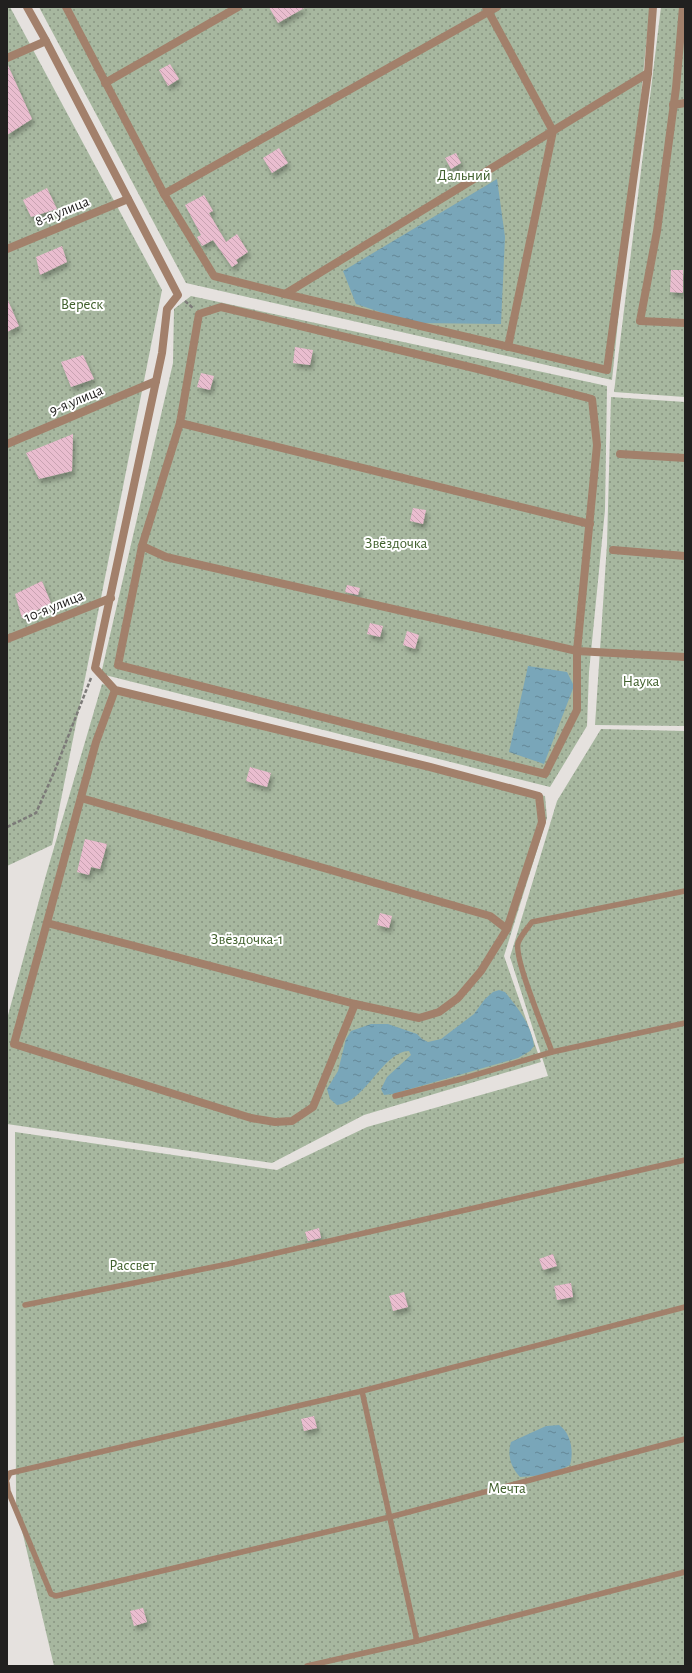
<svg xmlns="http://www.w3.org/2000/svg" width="692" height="1673" font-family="'Alegreya Sans',sans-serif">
<defs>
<pattern id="garden-dots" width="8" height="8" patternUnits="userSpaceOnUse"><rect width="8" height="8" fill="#a7b79f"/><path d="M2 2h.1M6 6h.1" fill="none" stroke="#889481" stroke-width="1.8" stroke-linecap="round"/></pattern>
<pattern id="water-ripples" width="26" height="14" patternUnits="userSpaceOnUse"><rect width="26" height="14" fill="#79a6b9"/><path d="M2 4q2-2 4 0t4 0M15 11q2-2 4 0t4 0" fill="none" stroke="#638796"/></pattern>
<pattern id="building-back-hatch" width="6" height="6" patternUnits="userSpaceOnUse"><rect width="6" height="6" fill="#e9bdcf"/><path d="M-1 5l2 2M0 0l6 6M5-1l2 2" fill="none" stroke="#c8a2b1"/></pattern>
<filter id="shadow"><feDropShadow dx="2.5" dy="4.5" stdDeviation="2" flood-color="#0004"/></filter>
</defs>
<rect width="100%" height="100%" fill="#e5e1de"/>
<g fill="url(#garden-dots)">
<polygon points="7,7 10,7 162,290 52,845 7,866"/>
<polygon points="39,7 650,7 612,380 186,283"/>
<polygon points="661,7 685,7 685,397 614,392"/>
<polygon points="191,296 607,386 605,510 589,672 587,726 550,787 101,674 173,363 174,309"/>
<polygon points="611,397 685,402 685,726 595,725 607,544"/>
<polygon points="102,684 545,796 547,818 504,956 541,1062 364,1115 272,1163 7,1124 7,1019 46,875"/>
<polygon points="601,729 685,731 685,1666 54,1666 16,1505 15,1132 277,1170 367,1127 548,1076 510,957 557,801"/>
</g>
<g fill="url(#water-ripples)">
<polygon points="497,179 505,237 501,324 413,323 356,304 343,271"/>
<polygon points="528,666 567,672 574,686 544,764 509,752"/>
<path d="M499,990L505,992C518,1008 531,1024 534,1046L530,1051L518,1058L393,1094L384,1095L381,1089L387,1077L411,1055L409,1051C383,1051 365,1103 337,1105L330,1099L327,1089L338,1071L346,1039L351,1031L371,1024H388L417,1034L422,1039L428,1042L441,1039L474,1014L485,999L493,992Z"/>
<path d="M559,1425C571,1433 574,1452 570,1465C555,1474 537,1476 520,1477C511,1467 507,1456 511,1442L546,1426Z"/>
</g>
<g fill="url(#building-back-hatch)" filter="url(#shadow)">
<polygon points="269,7 306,7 278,23"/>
<polygon points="7,63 32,119 7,135"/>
<polygon points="170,64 179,79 168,86 159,70"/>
<polygon points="279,148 288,163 272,173 263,158"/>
<polygon points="456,153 461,163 451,169 445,158"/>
<polygon points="47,188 57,209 31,217 23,200"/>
<polygon points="204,195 213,211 209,213 226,242 237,234 248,252 236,260 238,263 232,267 213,240 202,246 197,237 201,235 185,205"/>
<polygon points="62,246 67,262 40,275 36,257"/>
<polygon points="671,270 683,270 683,293 670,292"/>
<polygon points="7,298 19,326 7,332"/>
<polygon points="295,347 313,350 310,365 293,363"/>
<polygon points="83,355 94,379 71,387 61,362"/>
<polygon points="201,373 214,376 210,390 197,387"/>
<polygon points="73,434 72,471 39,479 26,453"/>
<polygon points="413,508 426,510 423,524 410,521"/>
<polygon points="42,581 51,603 22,618 15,594"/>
<polygon points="347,585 360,588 358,595 345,592"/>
<polygon points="370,623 383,626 380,637 367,634"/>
<polygon points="407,631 419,635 415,649 403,645"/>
<polygon points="250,767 271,773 267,787 246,781"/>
<polygon points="85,839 107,844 100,869 91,867 89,875 77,872"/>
<polygon points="380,913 392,916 389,928 377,925"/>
<polygon points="319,1228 321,1238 308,1241 305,1232"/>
<polygon points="553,1254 557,1266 543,1270 539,1259"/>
<polygon points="571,1283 573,1297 557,1300 554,1286"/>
<polygon points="404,1292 408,1307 393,1311 389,1296"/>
<polygon points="314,1416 317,1428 304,1431 301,1419"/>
<polygon points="143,1608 147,1622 134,1626 130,1611"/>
</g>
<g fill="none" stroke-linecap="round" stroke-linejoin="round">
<g stroke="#7c7a78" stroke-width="2.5" stroke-dasharray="4 2" stroke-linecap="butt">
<polyline points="185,301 193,308"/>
<polyline points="7,827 36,813 55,770 91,678"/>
</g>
<g stroke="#a2806b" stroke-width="5.5">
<path d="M552,1052C545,1032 514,959 518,943C521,935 527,929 532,922L685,891"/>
<polyline points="395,1096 465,1078 552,1052 685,1023"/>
<polyline points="25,1305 228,1264 685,1160"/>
<polyline points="362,1391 417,1641"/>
<polyline points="7,1479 10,1473 362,1391 685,1307"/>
<polyline points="7,1483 8,1491 51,1594 56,1596 390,1517 685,1439"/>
<polyline points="307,1666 417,1641 685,1572"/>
</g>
<g stroke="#a2806b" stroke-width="8">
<polyline points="27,7 46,41 178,295 167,309 162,353 95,668 115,690 430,767 539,796 542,822 507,929 481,971 458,998 439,1012 419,1018 355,1004 47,923"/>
<polyline points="66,7 164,194 214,276 285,294 607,370 648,73 653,7"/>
<polyline points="486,7 553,131 508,347"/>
<polyline points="683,7 676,88 657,231 640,321 685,323"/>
<polyline points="7,58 46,41"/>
<polyline points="105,83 238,7"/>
<polyline points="673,105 685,103"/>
<polyline points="164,194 497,7"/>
<polyline points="7,249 128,199"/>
<polyline points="285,294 648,73"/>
<polygon points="221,307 478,369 592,399 597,445 577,651 577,710 545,774 118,665 142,546 180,423 199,314"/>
<polyline points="180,423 590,524"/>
<polyline points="7,444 156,381"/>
<polyline points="620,454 685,458"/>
<polyline points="142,546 166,557 577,651 685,657"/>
<polyline points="613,550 685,556"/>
<polyline points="7,639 111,598"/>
<polyline points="115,690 96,742 14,1044 251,1118 275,1122 292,1121 313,1107 355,1004"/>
<polyline points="81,798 490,916 507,929"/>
</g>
</g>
<g text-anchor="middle" stroke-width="4" stroke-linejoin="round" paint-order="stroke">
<g font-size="15" fill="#41612d" stroke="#fff">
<text x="464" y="180">Дальний</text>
<text x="82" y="309">Вереск</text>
<text x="396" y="548">Звёздочка</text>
<text x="641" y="686">Наука</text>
<text x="247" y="944">Звёздочка-1</text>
<text x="132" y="1270">Рассвет</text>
<text x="507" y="1493">Мечта</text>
</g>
<g font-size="15" fill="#21201f" stroke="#fff">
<text transform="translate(62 211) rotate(-22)" y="5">8-я улица</text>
<text transform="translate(76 400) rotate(-23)" y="5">9-я улица</text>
<text transform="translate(54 606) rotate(-22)" y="5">10-я улица</text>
</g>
</g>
<rect width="692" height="1673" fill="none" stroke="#21201f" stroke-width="16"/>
</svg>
